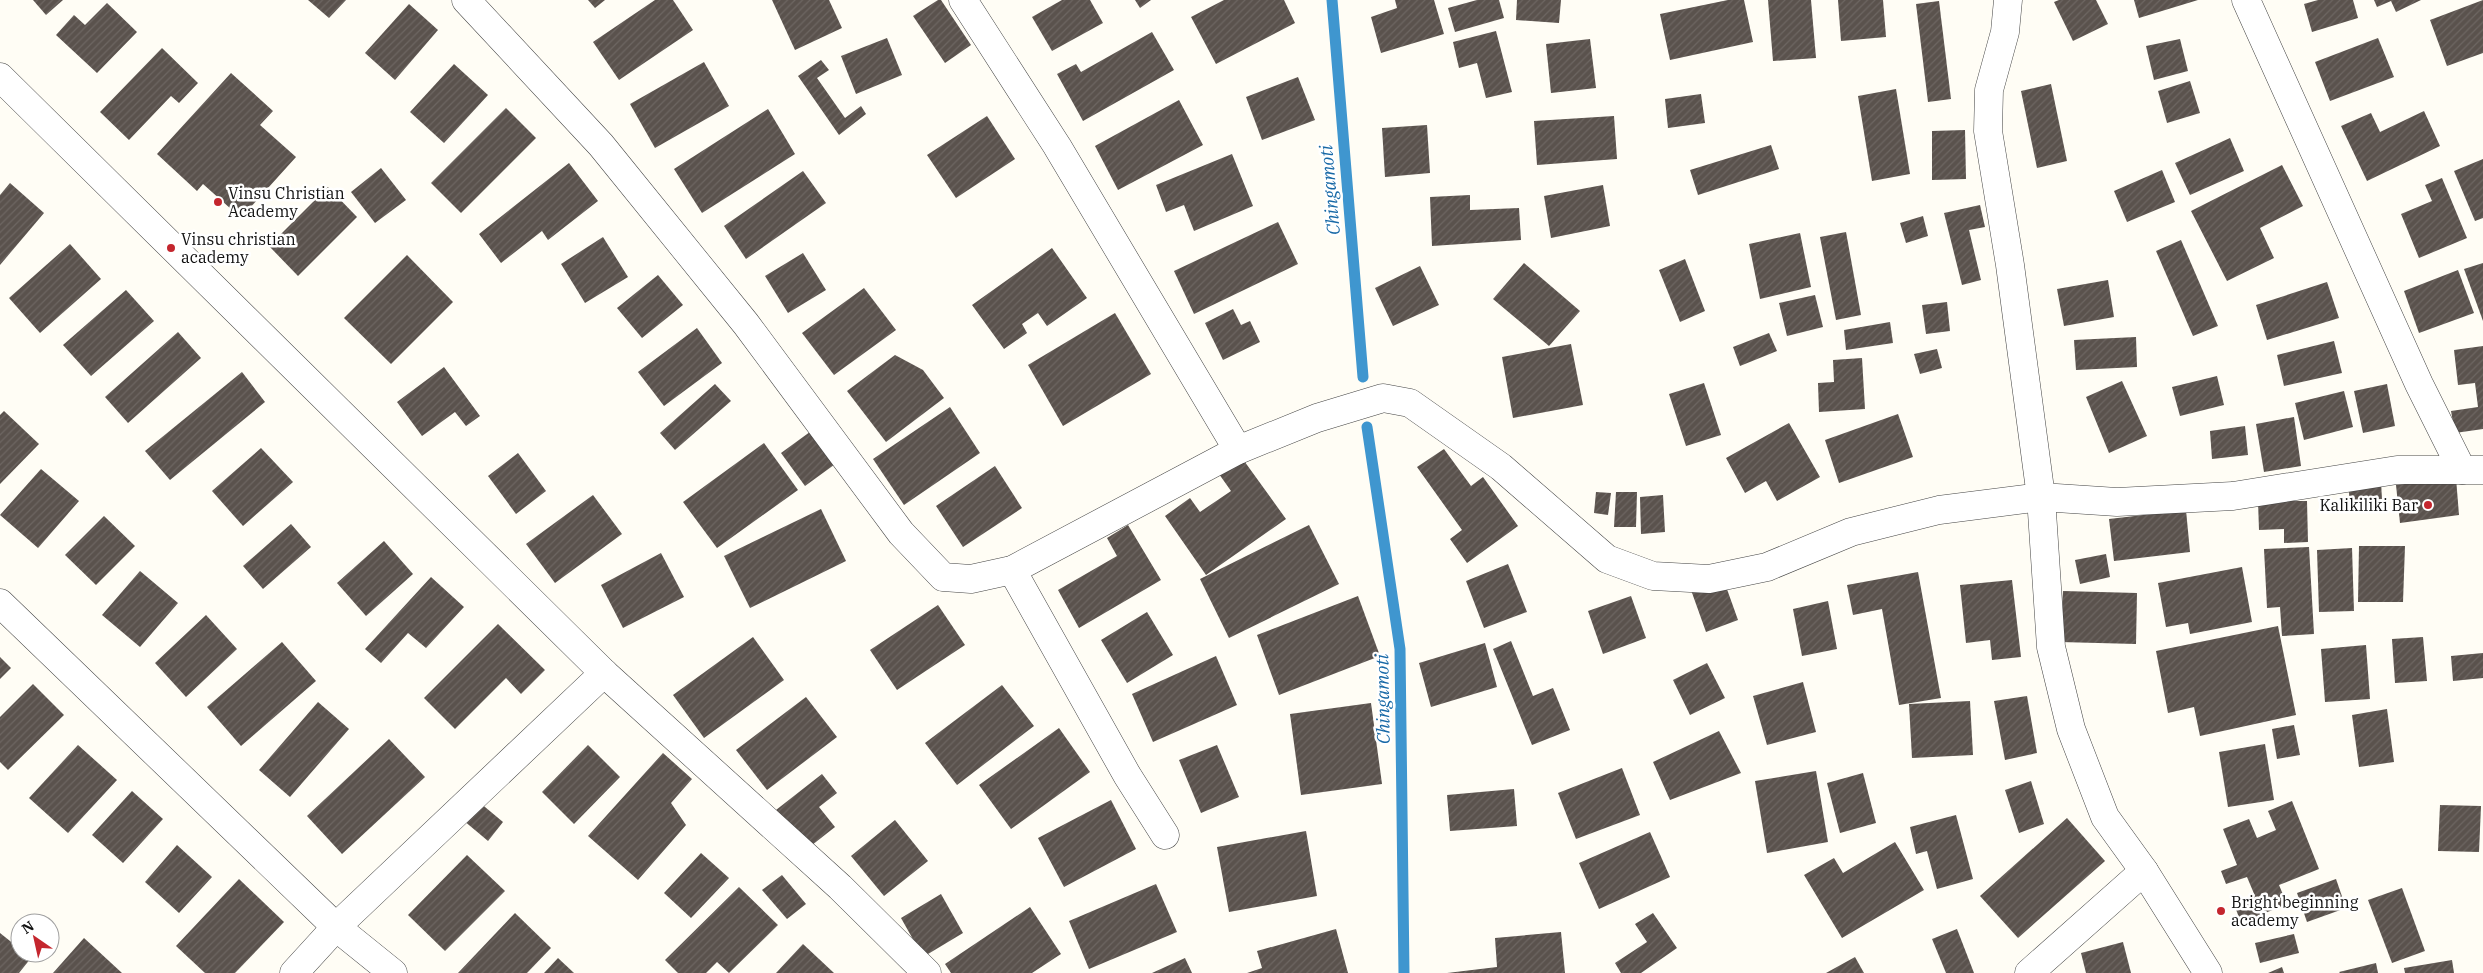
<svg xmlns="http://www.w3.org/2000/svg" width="2483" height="973" font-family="'IBM Plex Serif',serif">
<defs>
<pattern id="building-hatch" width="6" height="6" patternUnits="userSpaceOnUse" patternTransform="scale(1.25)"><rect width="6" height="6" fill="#5a524d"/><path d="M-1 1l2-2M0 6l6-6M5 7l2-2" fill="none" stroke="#6d6662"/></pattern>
</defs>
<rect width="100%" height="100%" fill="#fffdf5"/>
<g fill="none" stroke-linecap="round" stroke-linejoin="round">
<g stroke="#3f96cf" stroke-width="11">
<polyline points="1332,0 1363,377"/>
<polyline points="1367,427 1400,649 1404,973"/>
</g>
</g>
<g fill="url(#building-hatch)">
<polygon points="33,0 63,0 46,15"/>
<polygon points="308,0 346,0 329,18"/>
<polygon points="588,0 605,0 595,8"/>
<polygon points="655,0 673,0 693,30 619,80 593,42"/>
<polygon points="772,0 829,0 842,28 795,50"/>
<polygon points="938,0 941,0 971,45 945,63 913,16"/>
<polygon points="1062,0 1090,0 1103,23 1052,51 1032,17"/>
<polygon points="1135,0 1151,0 1140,8"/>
<polygon points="1224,0 1284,0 1295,23 1216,64 1191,17"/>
<polygon points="1395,0 1434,0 1444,34 1381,53 1371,17 1397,8"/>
<polygon points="1477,0 1499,0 1504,18 1455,32 1448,8"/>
<polygon points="1517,0 1561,0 1559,23 1516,20"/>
<polygon points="1728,0 1744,0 1753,42 1670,60 1660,14"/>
<polygon points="1768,0 1811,0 1816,58 1773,61"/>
<polygon points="1838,0 1883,0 1886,37 1841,41"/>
<polygon points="2059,0 2096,0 2108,24 2073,41 2054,2"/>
<polygon points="2134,0 2198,0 2139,18"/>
<polygon points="2318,0 2353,0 2358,18 2312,32 2304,4"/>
<polygon points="2374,0 2421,0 2396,12 2391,1 2377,7"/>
<polygon points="2483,0 2483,53 2447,66 2430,20"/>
<polygon points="1939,1 1951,99 1928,102 1916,4"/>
<polygon points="107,3 137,32 97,73 56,35 74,15 85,25"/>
<polygon points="409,4 438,30 395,80 365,53"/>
<polygon points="1496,31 1512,92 1486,98 1477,63 1459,68 1453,42"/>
<polygon points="1152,32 1174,70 1083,121 1057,74 1076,64 1081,72"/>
<polygon points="887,38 902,75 856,94 841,56"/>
<polygon points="2378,38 2394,77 2330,101 2315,62"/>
<polygon points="1590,39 1596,88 1551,93 1546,44"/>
<polygon points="2180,39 2188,71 2154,80 2146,46"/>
<polygon points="162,48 198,83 179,103 171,96 129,140 100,112"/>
<polygon points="821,60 829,70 817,78 845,118 861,106 866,114 839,135 798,76"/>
<polygon points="704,62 729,106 655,148 630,104"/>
<polygon points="454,64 488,95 444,143 410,112"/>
<polygon points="231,73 273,111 260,125 296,157 241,218 203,184 197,191 157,154"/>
<polygon points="1298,77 1315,120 1262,140 1246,97"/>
<polygon points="2190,81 2200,113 2167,123 2158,91"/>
<polygon points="2051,84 2067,161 2037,168 2021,91"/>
<polygon points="1896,89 1910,174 1872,181 1858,96"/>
<polygon points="1701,94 1705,123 1668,128 1665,99"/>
<polygon points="1179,100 1203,145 1118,190 1095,146"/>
<polygon points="506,108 536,138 461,213 431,183"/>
<polygon points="768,109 795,154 702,213 674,169"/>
<polygon points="2424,111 2440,146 2367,181 2341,126 2371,113 2380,132"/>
<polygon points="987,116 1015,159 956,198 927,155"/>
<polygon points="1614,116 1617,159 1537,165 1534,121"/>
<polygon points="1427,125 1430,173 1385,177 1382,128"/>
<polygon points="1965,130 1966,179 1932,180 1932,131"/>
<polygon points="2230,138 2244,171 2190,195 2175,163"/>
<polygon points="1771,145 1779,169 1698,195 1690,170"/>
<polygon points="1232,154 1253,206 1194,231 1184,205 1166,212 1156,185"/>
<polygon points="2483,159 2483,218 2475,221 2454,171"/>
<polygon points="569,163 598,201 548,240 542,231 501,263 479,234"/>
<polygon points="2282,165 2303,206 2260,228 2274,258 2227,281 2191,211"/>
<polygon points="381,168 406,200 375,223 351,192"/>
<polygon points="2162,170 2175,202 2127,222 2114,191"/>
<polygon points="803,171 826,203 746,259 724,226"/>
<polygon points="2442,178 2467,238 2419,258 2401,214 2432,201 2425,185"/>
<polygon points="10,183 44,213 0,265 0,195"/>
<polygon points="1603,185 1610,226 1551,238 1544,196"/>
<polygon points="328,187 357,217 298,276 269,246"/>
<polygon points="1470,195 1470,210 1519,208 1521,240 1432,246 1430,197"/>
<polygon points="1980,205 1985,227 1969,230 1981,280 1962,285 1944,213"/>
<polygon points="1923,216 1928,236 1906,243 1900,223"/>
<polygon points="1278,222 1298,264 1194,314 1174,271"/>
<polygon points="1846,232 1861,315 1836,320 1820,237"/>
<polygon points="1800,233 1811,287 1760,299 1749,244"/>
<polygon points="603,237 628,277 585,303 561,264"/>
<polygon points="2181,240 2218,326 2193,336 2156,251"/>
<polygon points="70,244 101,279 40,333 9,298"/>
<polygon points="1052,248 1087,298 1047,326 1038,313 1022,324 1027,333 1004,349 972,305"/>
<polygon points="803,253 826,290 788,313 765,276"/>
<polygon points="407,255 453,302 391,364 344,318"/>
<polygon points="1685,259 1705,311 1680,322 1659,270"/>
<polygon points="1524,263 1580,311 1549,346 1493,299"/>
<polygon points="2483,263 2483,321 2464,269"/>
<polygon points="1420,266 1439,305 1393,326 1375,288"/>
<polygon points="2458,270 2474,313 2419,333 2404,291"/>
<polygon points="658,275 683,305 642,338 617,308"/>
<polygon points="2108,280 2114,317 2064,326 2057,289"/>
<polygon points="2327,282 2339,318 2267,340 2256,305"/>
<polygon points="864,288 896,330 834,375 802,333"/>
<polygon points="126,290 154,321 91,376 63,345"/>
<polygon points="1815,295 1823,327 1787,336 1779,303"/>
<polygon points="1947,302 1950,331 1926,334 1922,305"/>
<polygon points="1233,309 1241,325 1250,321 1260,342 1223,360 1205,323"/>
<polygon points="1115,313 1151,374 1063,426 1028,365"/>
<polygon points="1890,322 1893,343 1846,350 1844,330"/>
<polygon points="697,328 722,363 664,406 638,372"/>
<polygon points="178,332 201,358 128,423 105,397"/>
<polygon points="1769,333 1777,351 1740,366 1733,347"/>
<polygon points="2136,337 2137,367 2076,370 2074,340"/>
<polygon points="2334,341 2342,373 2284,386 2277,355"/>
<polygon points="1571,344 1583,405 1513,418 1502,357"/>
<polygon points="2483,346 2483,429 2455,433 2451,411 2478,407 2475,383 2458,385 2454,350"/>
<polygon points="1937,349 1942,368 1920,374 1914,354"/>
<polygon points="895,355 923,370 944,398 886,442 847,391"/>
<polygon points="1862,358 1865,409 1819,412 1818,383 1834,382 1833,360"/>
<polygon points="444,367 480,416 466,426 455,412 422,436 397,402"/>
<polygon points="242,372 265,402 170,480 145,451"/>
<polygon points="2217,376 2224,405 2180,416 2172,387"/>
<polygon points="2122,381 2147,436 2109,453 2086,397"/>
<polygon points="1704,383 1721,435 1686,446 1669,394"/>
<polygon points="715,384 731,401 675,450 660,433"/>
<polygon points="2387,384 2395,426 2363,433 2354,391"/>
<polygon points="2344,391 2353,427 2304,440 2295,403"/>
<polygon points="950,407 980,453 904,505 873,459"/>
<polygon points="4,411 39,444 0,484 0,415"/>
<polygon points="1898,414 1913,457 1839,483 1825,440"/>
<polygon points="2294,417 2301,466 2264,472 2256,424"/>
<polygon points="1789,423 1820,477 1777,501 1766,481 1745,493 1726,458"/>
<polygon points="2245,426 2248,455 2212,459 2210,431"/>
<polygon points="814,429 838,462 805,486 781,453"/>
<polygon points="764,443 798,490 717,548 683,502"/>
<polygon points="261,448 293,482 243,526 212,491"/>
<polygon points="1444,449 1471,486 1483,477 1518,526 1467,563 1450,539 1462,530 1417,467"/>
<polygon points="518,453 546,491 516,514 488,476"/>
<polygon points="1242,458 1286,519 1206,575 1165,516 1190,498 1200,512 1231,491 1219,474"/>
<polygon points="995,466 1022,508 963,547 936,506"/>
<polygon points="41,469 79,501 38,548 0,515"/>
<polygon points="2456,478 2459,515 2400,523 2396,485"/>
<polygon points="2381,482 2382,499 2350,502 2348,485"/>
<polygon points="1596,492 1611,493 1608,515 1594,513"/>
<polygon points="1616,492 1637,492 1636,527 1614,527"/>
<polygon points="593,495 622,534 555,583 526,544"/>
<polygon points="1663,495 1665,532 1641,534 1640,497"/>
<polygon points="2258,501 2307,501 2308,542 2284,543 2284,529 2259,530"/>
<polygon points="821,509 846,561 750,608 724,556"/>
<polygon points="2186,510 2190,552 2114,561 2109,519"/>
<polygon points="104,516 135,546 96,585 65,555"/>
<polygon points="291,524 311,547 263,589 243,566"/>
<polygon points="1128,525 1161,580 1079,628 1058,590 1117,556 1107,538"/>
<polygon points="1309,525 1339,584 1229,638 1200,579"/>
<polygon points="384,541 413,574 366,616 337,583"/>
<polygon points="2359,546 2405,546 2403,602 2358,602"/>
<polygon points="2309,547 2314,634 2282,636 2280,607 2267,608 2264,549"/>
<polygon points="2352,548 2354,611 2319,612 2317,550"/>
<polygon points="661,553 684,597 623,628 601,585"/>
<polygon points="2106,554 2110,577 2080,584 2075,560"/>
<polygon points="1508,564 1527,612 1484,628 1466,581"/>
<polygon points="2242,567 2252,622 2190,634 2188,623 2166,627 2158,583"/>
<polygon points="140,571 178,603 140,647 102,615"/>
<polygon points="1918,572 1941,698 1899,705 1882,609 1853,615 1847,585"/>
<polygon points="431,577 464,607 426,648 408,633 381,663 365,649"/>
<polygon points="1723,578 1738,620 1706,632 1691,590"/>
<polygon points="2012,580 2021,657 1992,660 1990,640 1966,643 1960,585"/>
<polygon points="2063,591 2137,593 2136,644 2060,642"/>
<polygon points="1358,596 1380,656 1279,695 1257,635"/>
<polygon points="1631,596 1646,638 1603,654 1588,611"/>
<polygon points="1828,601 1837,649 1802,656 1793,609"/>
<polygon points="938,605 965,645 897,690 870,650"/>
<polygon points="1147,612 1173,655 1127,683 1101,640"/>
<polygon points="206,615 237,649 186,697 155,663"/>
<polygon points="498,624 545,670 521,694 506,678 455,729 424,698"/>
<polygon points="2278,626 2296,715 2200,736 2194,707 2168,713 2156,651"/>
<polygon points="753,637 784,680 704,738 673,695"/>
<polygon points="2423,637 2427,681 2395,683 2392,639"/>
<polygon points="1511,641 1533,696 1553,688 1570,730 1532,745 1493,649"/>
<polygon points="282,642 316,681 241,746 207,707"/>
<polygon points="1485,643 1497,687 1431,707 1419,663"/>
<polygon points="2366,645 2370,699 2325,702 2321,649"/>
<polygon points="2483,653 2483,678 2453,681 2451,656"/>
<polygon points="1216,656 1237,705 1153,742 1132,694"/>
<polygon points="0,657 11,668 0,679"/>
<polygon points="1707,663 1725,698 1690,715 1673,680"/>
<polygon points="1803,682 1816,732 1767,745 1753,696"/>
<polygon points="33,684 64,715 8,770 0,762 0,717"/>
<polygon points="1002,685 1034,726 957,785 925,743"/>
<polygon points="2027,696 2037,753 2005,760 1994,701"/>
<polygon points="806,697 837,737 767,790 736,750"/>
<polygon points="1970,701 1973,755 1912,758 1909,704"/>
<polygon points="318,702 349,729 290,797 259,770"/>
<polygon points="1371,703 1382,784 1301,795 1290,714"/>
<polygon points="2387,709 2394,762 2359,767 2352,715"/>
<polygon points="2294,725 2300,755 2277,759 2272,729"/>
<polygon points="1059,728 1090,772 1011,829 979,785"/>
<polygon points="1719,731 1741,773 1670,800 1653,762"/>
<polygon points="389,739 425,777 342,854 307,816"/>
<polygon points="2265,744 2274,800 2228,807 2219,752"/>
<polygon points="78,745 117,780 68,833 29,798"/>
<polygon points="588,745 620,777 574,824 542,792"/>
<polygon points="1217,745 1239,797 1201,813 1179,760"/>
<polygon points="663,753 692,779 671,803 686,825 638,880 588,836"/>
<polygon points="1622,768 1640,815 1576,839 1558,793"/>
<polygon points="1816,771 1828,842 1767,853 1755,781"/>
<polygon points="1863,773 1876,823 1840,833 1827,783"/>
<polygon points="822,774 837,793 819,807 835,827 807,849 776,810"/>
<polygon points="2031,781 2044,824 2019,833 2005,790"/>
<polygon points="1514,789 1517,826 1450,831 1447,795"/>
<polygon points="132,791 163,819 123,863 92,835"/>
<polygon points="1111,800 1136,849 1064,887 1038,838"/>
<polygon points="2292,801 2319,869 2279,885 2287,904 2241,923 2234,904 2255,896 2247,877 2226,884 2221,871 2237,865 2223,829 2249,819 2257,838 2276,830 2268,811"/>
<polygon points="479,802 503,822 488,841 463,820"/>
<polygon points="2440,805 2481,806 2479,852 2438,851"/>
<polygon points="1956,815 1973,879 1937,889 1927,851 1916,854 1910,827"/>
<polygon points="2067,818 2105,861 2018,938 1980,896"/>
<polygon points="895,820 928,861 884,896 851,856"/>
<polygon points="1306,831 1317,896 1229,912 1217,847"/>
<polygon points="1650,832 1670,877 1599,909 1579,863"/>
<polygon points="1895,842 1924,890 1842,938 1804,875 1834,858 1843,873"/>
<polygon points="177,845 212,877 179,913 145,882"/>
<polygon points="701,853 729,878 691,918 664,893"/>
<polygon points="467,855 505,891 445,951 408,915"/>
<polygon points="782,875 806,904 787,919 762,890"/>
<polygon points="239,879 284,922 235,973 205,973 176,946"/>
<polygon points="2336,879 2346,908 2307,922 2297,893"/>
<polygon points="1156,884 1177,932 1089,969 1069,921"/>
<polygon points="739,887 778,925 729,973 717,962 706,973 678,973 665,960"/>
<polygon points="2402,888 2425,951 2392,963 2368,900"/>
<polygon points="941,894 963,933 923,957 901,918"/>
<polygon points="1030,907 1061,954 1032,973 951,973 945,964"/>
<polygon points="515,913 551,948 527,973 458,973"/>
<polygon points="1653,913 1677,948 1641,973 1621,973 1615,963 1647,942 1635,924"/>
<polygon points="1336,929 1348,973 1247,973 1262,968 1257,951"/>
<polygon points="1957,929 1974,973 1946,973 1932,939"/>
<polygon points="1561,932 1565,973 1447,973 1497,967 1495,938"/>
<polygon points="0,933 20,949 20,953 25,953 31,958 19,973 0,973"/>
<polygon points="2294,934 2299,953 2260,963 2255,943"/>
<polygon points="84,938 122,973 53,973"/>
<polygon points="2123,942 2131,973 2086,973 2081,953"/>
<polygon points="803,944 834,973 776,973"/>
<polygon points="1855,957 1864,973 1826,973"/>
<polygon points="558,958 574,973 544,973"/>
<polygon points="1185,958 1192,973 1152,973"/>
<polygon points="2452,960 2454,973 2405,973 2404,968"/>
<polygon points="2376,963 2378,973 2340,973 2339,972"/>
<polygon points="2282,967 2284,973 2268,973"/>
</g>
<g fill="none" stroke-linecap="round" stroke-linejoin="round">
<defs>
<g id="minor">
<polyline points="466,0 601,145 746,324 901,533 943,577 971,579 1012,570 1238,450 1317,418 1383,398 1410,403 1501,467 1607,559 1653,576 1709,579 1767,567 1851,532 1939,510 2041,497 2117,502 2233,496 2397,470 2483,470"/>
<polyline points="963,0 1057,146 1238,450"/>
<polyline points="2008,0 2005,32 1989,90 1988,131 2010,265 2041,497 2051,647 2071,729 2105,817 2144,871 2208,973"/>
<polyline points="2246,0 2419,384 2462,470"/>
<polyline points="0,77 604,673 840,887 927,973"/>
<polyline points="1012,570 1127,775 1165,835"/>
<polyline points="0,603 336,927 393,973"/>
<polyline points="294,973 336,927 604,673"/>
<polyline points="2029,973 2144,871"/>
</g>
</defs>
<use href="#minor" stroke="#444" stroke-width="29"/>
<use href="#minor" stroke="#fff" stroke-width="28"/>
</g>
<g fill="#c4262e" stroke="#fff" stroke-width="2">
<circle cx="218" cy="202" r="5"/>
<circle cx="171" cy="248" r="5"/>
<circle cx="2428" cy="505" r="5"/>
<circle cx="2221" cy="911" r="5"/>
</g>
<g text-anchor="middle" stroke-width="5" stroke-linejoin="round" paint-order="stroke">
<g font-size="16" fill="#111" stroke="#fff" text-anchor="start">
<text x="228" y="199">Vinsu Christian<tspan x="228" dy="18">Academy</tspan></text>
<text x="181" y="245">Vinsu christian<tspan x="181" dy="18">academy</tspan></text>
<text x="2418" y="511" text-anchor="end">Kalikiliki Bar</text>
<text x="2231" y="908">Bright beginning<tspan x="2231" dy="18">academy</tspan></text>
</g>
<g font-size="18" font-style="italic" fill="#1768a6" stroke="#fff">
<text transform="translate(1330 190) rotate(-95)" y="6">Chingamoti</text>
<text transform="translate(1383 699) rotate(-91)" y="6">Chingamoti</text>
</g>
</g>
<g transform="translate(35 938) rotate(326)"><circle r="24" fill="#ffffff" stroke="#a0a0a0"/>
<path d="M0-4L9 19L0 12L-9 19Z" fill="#c4262e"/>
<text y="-8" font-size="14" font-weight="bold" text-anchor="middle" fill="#111111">N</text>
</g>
</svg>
